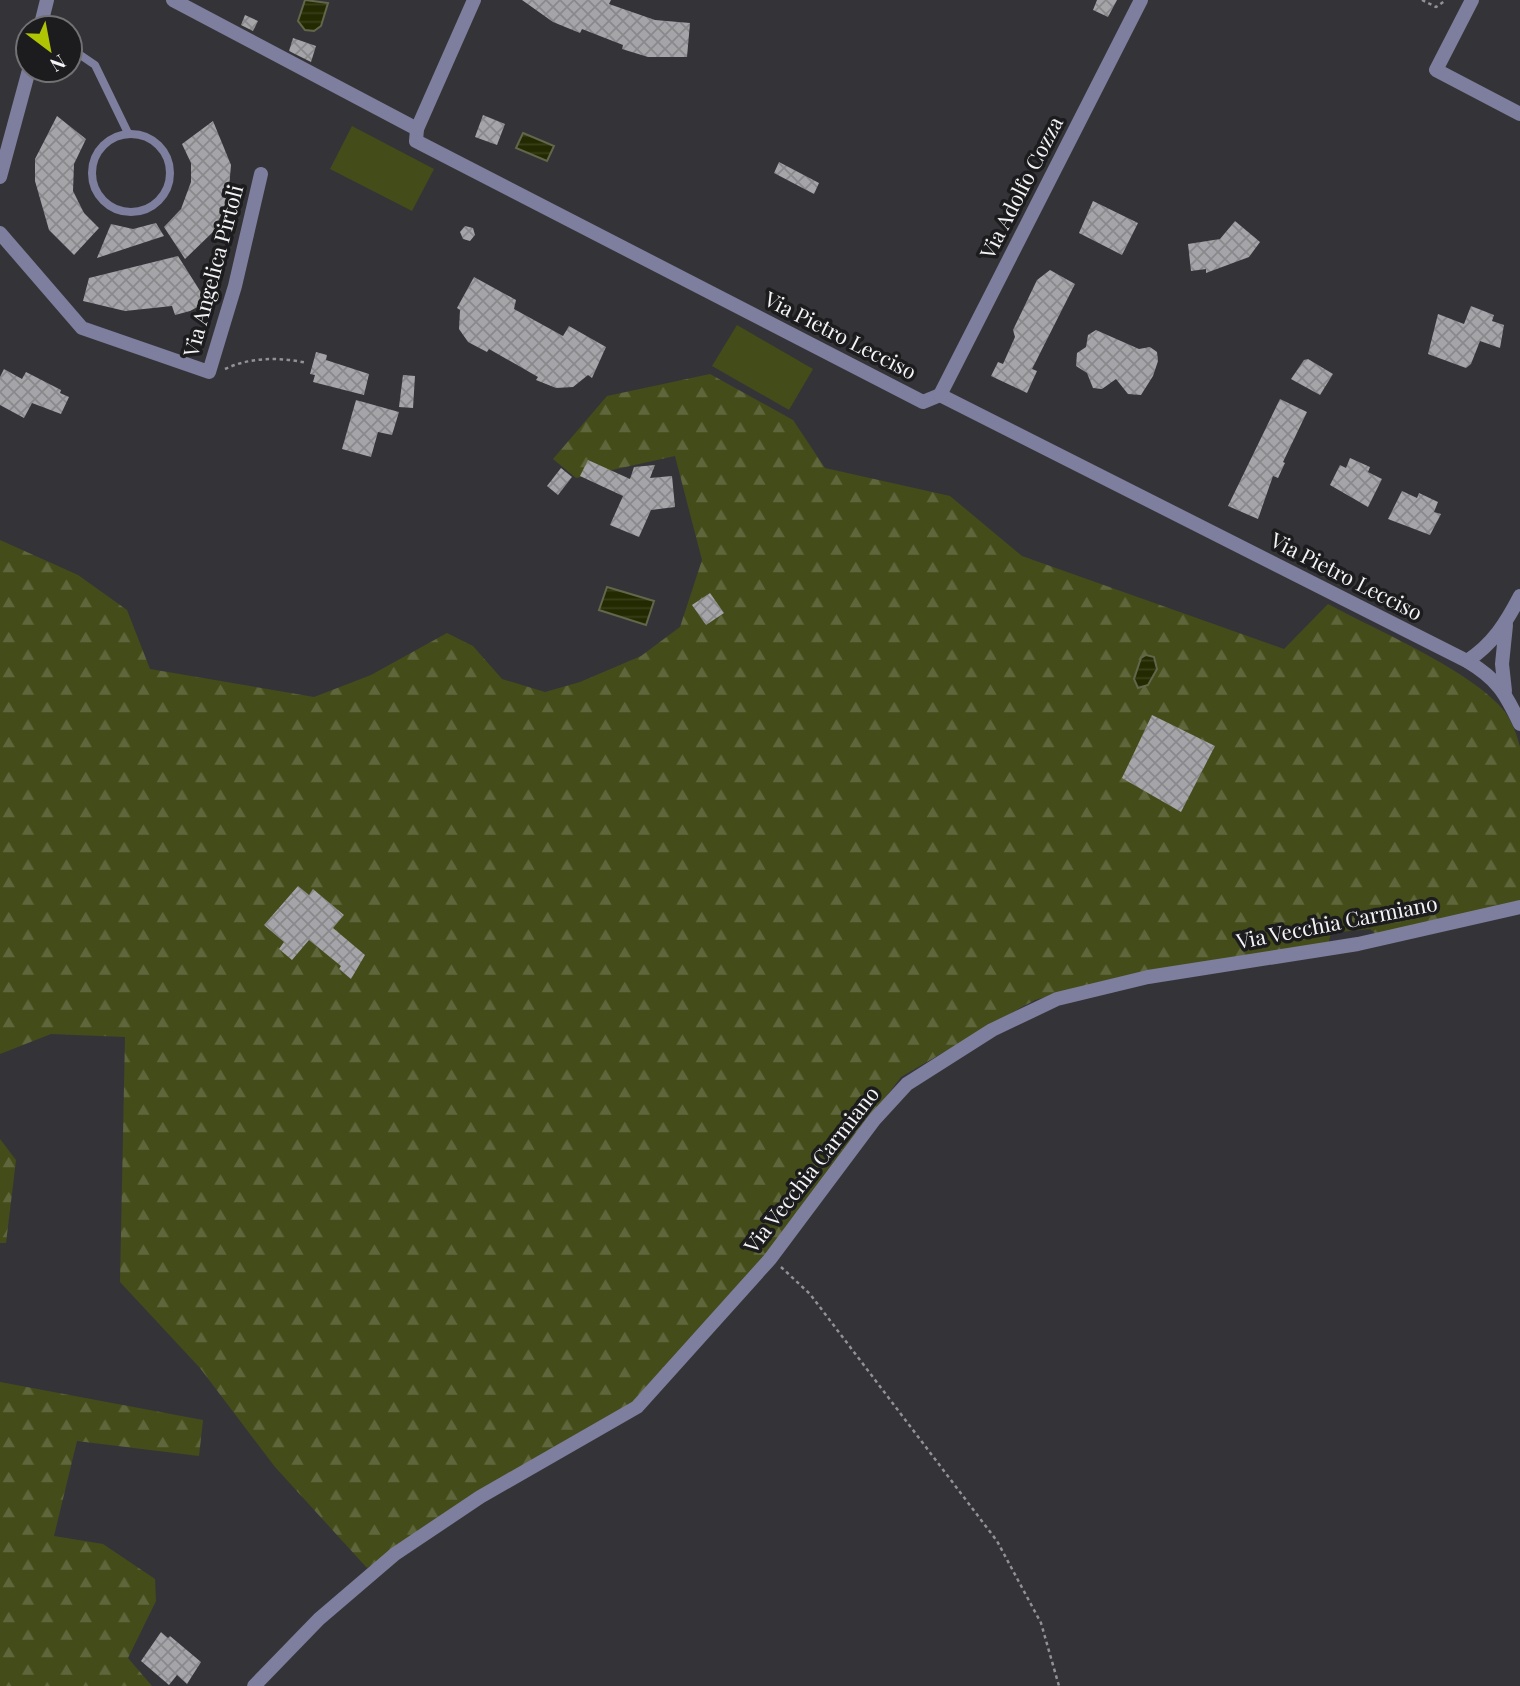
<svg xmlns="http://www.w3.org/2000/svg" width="1520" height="1686" font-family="'Playfair Display',serif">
<defs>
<pattern id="forest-firs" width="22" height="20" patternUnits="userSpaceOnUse" patternTransform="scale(1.75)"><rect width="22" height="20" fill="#444c19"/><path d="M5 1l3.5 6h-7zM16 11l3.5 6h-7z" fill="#60663b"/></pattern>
<pattern id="water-rules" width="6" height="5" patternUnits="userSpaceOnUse" patternTransform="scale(1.75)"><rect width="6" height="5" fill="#232900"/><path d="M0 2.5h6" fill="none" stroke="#393e19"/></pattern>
<pattern id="building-cross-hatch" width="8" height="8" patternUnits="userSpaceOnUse" patternTransform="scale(1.75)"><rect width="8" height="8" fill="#a5a5a9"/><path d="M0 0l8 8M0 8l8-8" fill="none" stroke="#89898c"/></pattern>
</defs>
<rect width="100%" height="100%" fill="#343438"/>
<g fill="url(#forest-firs)">
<path d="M710,374L793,420L825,468L950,496L1022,556L1284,649L1328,604C1376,630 1461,666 1498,704C1510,716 1516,731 1520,747V903L1377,935L1370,929L1331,933L1328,945L1063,992L1035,1000L1013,1012L901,1077L762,1261L634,1403L367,1568L275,1467L200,1368L120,1282L125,1037L51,1034L0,1054V540L78,575L127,610L150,669L314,697L371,675L447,633L473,646L502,679L545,692L580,682L641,656L680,627L702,560L675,456L576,478L553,459L607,396Z"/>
<polygon points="0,1139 16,1160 6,1243 0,1243"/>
<polygon points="0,1382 203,1420 199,1456 77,1441 54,1536 103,1544 155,1579 156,1601 128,1658 152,1686 0,1686"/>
</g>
<g fill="#444c19">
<polygon points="352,126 434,169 412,211 330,169"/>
<polygon points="737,325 813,369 789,410 712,366"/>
</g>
<g fill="url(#water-rules)" stroke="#62664a" stroke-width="2">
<polygon points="305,0 328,3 321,26 314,31 305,30 298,21"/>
<polygon points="523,133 554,146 547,161 516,148"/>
<polygon points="607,587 654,601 646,625 599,610"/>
<polygon points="1146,655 1154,657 1157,669 1148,685 1138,688 1134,679 1141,658"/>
</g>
<g fill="url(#building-cross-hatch)">
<polygon points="522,0 611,0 609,4 655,20 690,23 687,57 648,57 622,49 623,45 582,29 580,33 553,22"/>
<polygon points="1097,0 1117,0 1108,17 1093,10"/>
<polygon points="245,15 258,21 253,31 241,25"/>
<polygon points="293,38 316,46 311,62 289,51"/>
<polygon points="483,115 505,124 497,145 475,137"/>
<polygon points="57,116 86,139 74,164 73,191 84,213 99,228 74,255 49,230 35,181 35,159"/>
<polygon points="213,121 231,165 228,199 214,231 185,259 164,227 181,209 191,182 191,163 182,144"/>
<polygon points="779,162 819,183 814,194 774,173"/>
<polygon points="1093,201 1138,223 1122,255 1079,233"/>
<polygon points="1235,221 1260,242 1249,257 1206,273 1206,269 1191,271 1188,244 1220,239"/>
<polygon points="156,223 164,236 97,258 111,224 133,229"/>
<polygon points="465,226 473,228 475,235 470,241 463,239 460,232"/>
<polygon points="178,256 207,302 190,311 175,315 172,306 125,311 83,301 89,278"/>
<polygon points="1050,270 1075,284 1032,369 1037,371 1027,393 991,376 998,362 1003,364 1015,337 1013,330 1037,280"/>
<polygon points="474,277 516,300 514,309 563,336 569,326 606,347 592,378 588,375 573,387 556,388 536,380 538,377 489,349 487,352 468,342 459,329 460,310 457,308"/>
<polygon points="1471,306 1494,315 1492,321 1504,325 1500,348 1480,341 1471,364 1466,368 1428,354 1438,314 1464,324"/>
<polygon points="1096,330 1139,349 1150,347 1157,352 1158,361 1153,376 1141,395 1128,394 1116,379 1102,389 1093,388 1087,373 1076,366 1077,353 1086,347 1088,335"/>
<polygon points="316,352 327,355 326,360 369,374 364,395 313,382 315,375 310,374"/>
<polygon points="1308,359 1333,374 1320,395 1291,379 1304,360"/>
<polygon points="4,369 22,379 26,372 61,390 60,393 69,397 61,414 32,403 24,418 0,405 0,377"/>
<polygon points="403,375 415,376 413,408 399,407"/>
<polygon points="1280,399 1307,412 1283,462 1285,463 1278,478 1273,476 1258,519 1228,506"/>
<polygon points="356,400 399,412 392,435 378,432 371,457 342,449"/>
<polygon points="1350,458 1370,467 1368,472 1382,479 1368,507 1330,485 1340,465 1346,468"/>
<polygon points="588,460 630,479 634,467 655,465 650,478 672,476 675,507 651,510 639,537 610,525 623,496 580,476"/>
<polygon points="561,468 572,477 558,495 547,486"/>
<polygon points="1402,491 1417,498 1419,493 1438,502 1434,512 1441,514 1430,535 1388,519"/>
<polygon points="710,593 724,613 706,625 692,605"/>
<polygon points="1152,715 1215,746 1181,812 1122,778"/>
<polygon points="298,886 309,895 313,889 344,915 333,928 365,955 351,979 339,969 341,966 309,940 292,960 279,949 284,942 264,925"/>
<polygon points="161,1632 168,1638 170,1636 201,1662 187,1684 177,1675 169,1685 141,1661"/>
</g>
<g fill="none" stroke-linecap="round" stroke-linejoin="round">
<g stroke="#929295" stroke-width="2.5" stroke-dasharray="3.5 3.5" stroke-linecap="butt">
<polyline points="1422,0 1436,7 1446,0"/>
<path d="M225,369C250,357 280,357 307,363"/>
<polyline points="781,1267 810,1294 997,1541 1041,1623 1059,1686"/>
</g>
<g stroke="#7e7e9e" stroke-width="8">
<polyline points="70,48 95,65 128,133"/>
<circle cx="131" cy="173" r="39"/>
</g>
<g stroke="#7e7e9e" stroke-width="14">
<polyline points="173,0 417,129 416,141 923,402 940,395"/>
<polyline points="1472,0 1436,70 1520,114"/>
<polyline points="40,28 47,0"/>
<polyline points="417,129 474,0"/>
<polyline points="0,177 29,70"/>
<polyline points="0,233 82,328 209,372 235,286 261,174"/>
<path d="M940,395L1467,661C1497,679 1505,692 1520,724"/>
<polyline points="940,395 1141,0"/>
<path d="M1467,661C1493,644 1506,623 1520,596"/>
<polyline points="1505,691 1502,664 1506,625"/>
</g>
<polyline stroke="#7e7e9e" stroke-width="14" points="254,1686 319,1619 395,1554 480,1497 637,1407 770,1259 874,1120 907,1084 992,1030 1057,999 1148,977 1358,944 1520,907"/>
</g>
<g text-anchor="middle" stroke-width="7" stroke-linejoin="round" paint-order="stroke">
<g font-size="21" fill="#f4f4f6" stroke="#1c1c1e">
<text transform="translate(1022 188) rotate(-63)" y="7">Via Adolfo Cozza</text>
<text transform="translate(214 271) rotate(-75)" y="7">Via Angelica Pirtoli</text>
<text transform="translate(840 336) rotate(27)" y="7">Via Pietro Lecciso</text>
<text transform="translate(1346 577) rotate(27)" y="7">Via Pietro Lecciso</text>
<text transform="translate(1337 923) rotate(-11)" y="7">Via Vecchia Carmiano</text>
<text transform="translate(812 1170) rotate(-52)" y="7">Via Vecchia Carmiano</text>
</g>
</g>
<g transform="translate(49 49) rotate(148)"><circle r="33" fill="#1c1c1e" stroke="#727274" stroke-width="2"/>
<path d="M0-5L12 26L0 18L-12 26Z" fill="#afc503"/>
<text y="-10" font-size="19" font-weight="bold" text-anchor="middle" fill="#f4f4f6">N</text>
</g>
</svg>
